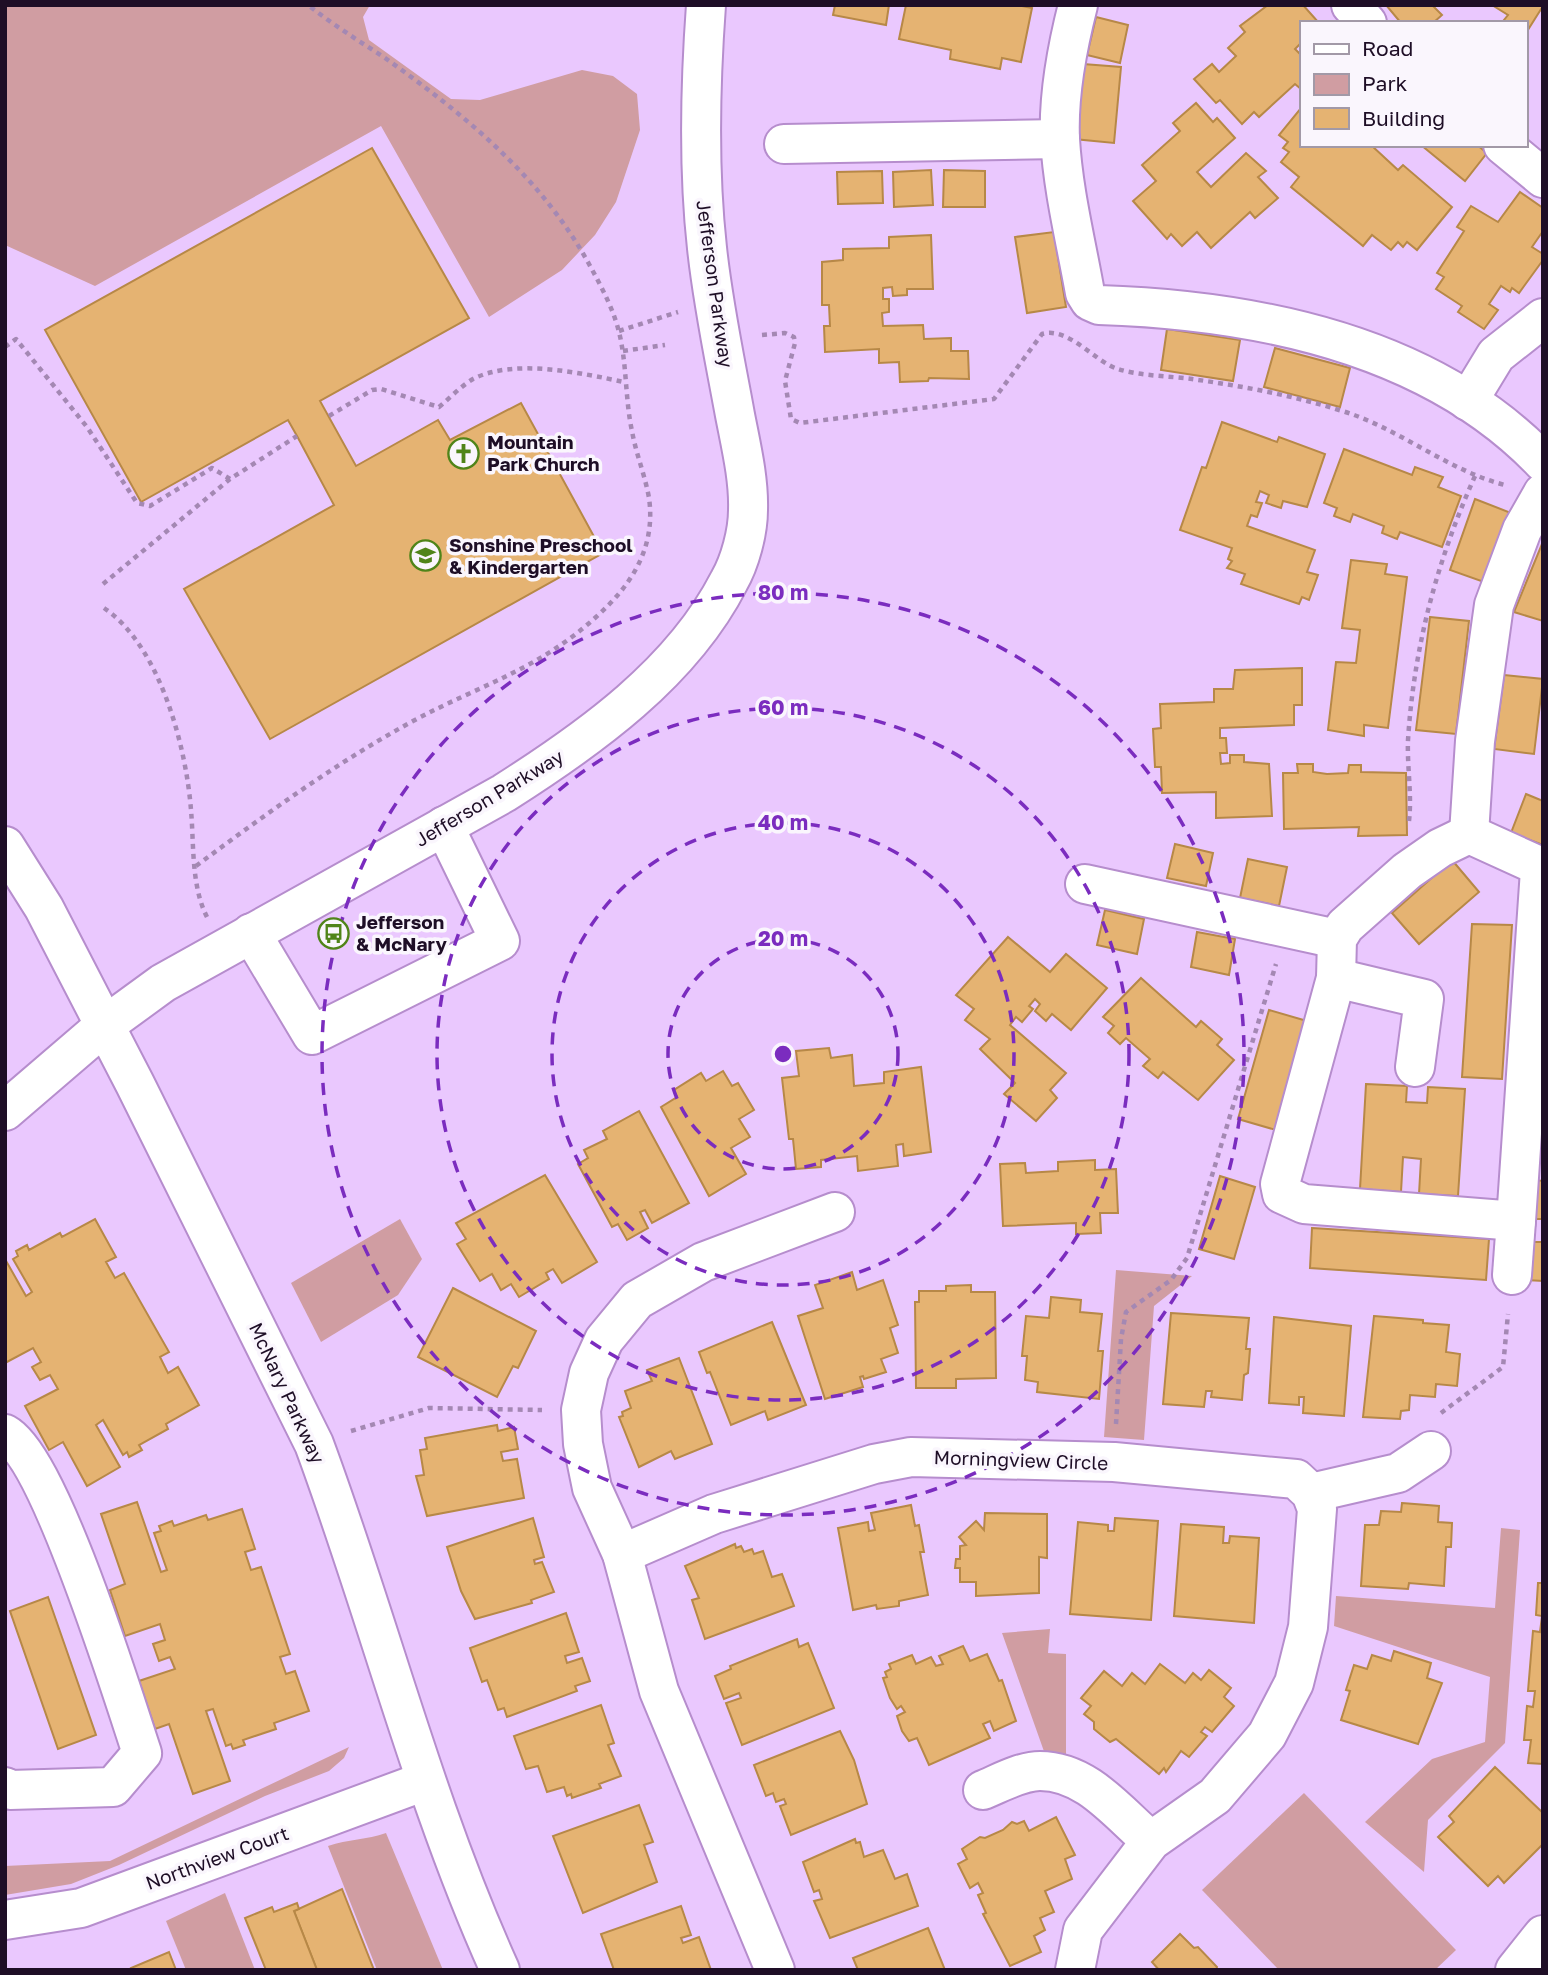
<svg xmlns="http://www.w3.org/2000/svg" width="1548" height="1975" font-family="'Golos Text',sans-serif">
<rect width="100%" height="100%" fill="#eac8fe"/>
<g fill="#d09da2">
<polygon points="5,5 370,5 363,17 369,40 451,99 480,100 582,70 613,76 637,94 640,130 616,202 595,235 562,270 489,317 381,126 95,286 5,245"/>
<polygon points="400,1219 422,1259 398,1295 321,1342 291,1283"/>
<polygon points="1116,1270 1192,1276 1154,1306 1144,1440 1104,1437"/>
<polygon points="1501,1528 1520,1530 1505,1743 1428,1820 1424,1872 1365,1822 1432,1759 1485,1742 1490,1677 1334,1626 1336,1596 1495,1608"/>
<polygon points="1050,1629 1048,1653 1066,1654 1066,1758 1046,1757 1002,1633"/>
<polygon points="349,1747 344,1758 329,1771 265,1796 119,1865 71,1884 5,1895 5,1866 110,1861"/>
<polygon points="1304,1793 1456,1950 1435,1970 1279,1970 1202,1890"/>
<path d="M386,1833L443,1970H377L328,1846C348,1839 367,1840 386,1833Z"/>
<polygon points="225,1893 255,1970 186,1970 166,1921"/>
</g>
<g fill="#e5b372" stroke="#b78847" stroke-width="2">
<polygon points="835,5 889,5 886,25 833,15"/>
<polygon points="906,5 1017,5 1032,8 1021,62 1002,58 1000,69 950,59 951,50 899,39"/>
<polygon points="1268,5 1303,5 1319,23 1301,23 1301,43 1295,49 1301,55 1301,89 1295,84 1259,117 1254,112 1242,124 1220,100 1216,103 1194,79 1212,64 1219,72 1236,56 1228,48 1245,32 1240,26"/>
<polygon points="1386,5 1432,5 1442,15 1433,23 1401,23"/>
<polygon points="1492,5 1543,5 1543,6 1526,33 1525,23 1509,23 1504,20 1508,15"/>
<polygon points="1096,17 1128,25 1120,63 1087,55"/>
<polygon points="1083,64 1121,67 1114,143 1074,139"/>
<polygon points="1196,103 1213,122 1217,118 1235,138 1197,172 1211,187 1246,153 1266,171 1258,177 1278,198 1255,218 1250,212 1211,248 1197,232 1182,246 1171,234 1167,239 1133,201 1156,181 1142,165 1180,131 1173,123"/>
<polygon points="1301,108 1301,145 1371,145 1398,170 1403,165 1452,207 1417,250 1407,242 1403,247 1398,242 1391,250 1372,235 1363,246 1291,187 1299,177 1281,162 1289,152 1283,148 1288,142 1279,135"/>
<polygon points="1421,145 1477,145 1487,153 1465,181"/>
<polygon points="372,148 469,318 320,401 356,466 438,420 450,440 521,403 603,553 270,739 184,589 334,505 297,436 288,420 141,502 45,330"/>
<polygon points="931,170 933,205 894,207 893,172"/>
<polygon points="944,170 985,171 985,207 943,207"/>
<polygon points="882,171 883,203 838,204 837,172"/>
<polygon points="1520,192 1543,208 1543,231 1532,247 1543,254 1543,260 1519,293 1512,288 1510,292 1501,286 1489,304 1498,310 1484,329 1458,312 1462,306 1436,289 1444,277 1437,273 1464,231 1457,227 1471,206 1498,222"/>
<polygon points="1054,232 1066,307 1027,313 1015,237"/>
<polygon points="931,235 933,289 907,289 907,295 893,296 892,287 883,288 883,299 889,299 889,312 882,313 883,326 923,325 924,339 951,338 951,351 968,351 969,379 929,378 928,381 900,382 899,362 879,363 879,349 825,352 824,326 830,326 829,305 822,305 822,262 843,260 843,249 889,248 889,237"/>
<polygon points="1167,329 1240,340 1233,381 1161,370"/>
<polygon points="1275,348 1350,368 1340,407 1264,387"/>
<polygon points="1222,422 1277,442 1279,437 1325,454 1307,507 1283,501 1281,508 1266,503 1269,495 1260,491 1256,502 1262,503 1257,517 1251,515 1247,526 1315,550 1307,572 1318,575 1309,600 1302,597 1299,604 1241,584 1245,574 1227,568 1232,561 1228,559 1232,548 1180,530 1202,467 1206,468"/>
<polygon points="1344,449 1412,475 1415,467 1443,477 1438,487 1461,496 1442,547 1400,532 1397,539 1382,533 1384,526 1353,514 1350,522 1334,516 1337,508 1324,503"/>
<polygon points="1475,499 1511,513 1484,582 1450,570"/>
<polygon points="1542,544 1543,544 1543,621 1514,612"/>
<polygon points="1351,560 1387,564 1385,574 1407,577 1388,728 1364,725 1364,736 1328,730 1336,662 1356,663 1360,630 1342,628"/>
<polygon points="1430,617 1469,621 1456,734 1416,730"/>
<polygon points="1302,668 1302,705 1294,705 1294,725 1220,728 1220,738 1226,738 1227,753 1220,753 1221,764 1230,763 1230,755 1244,755 1244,762 1269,764 1272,816 1216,818 1216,792 1162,793 1161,767 1155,767 1153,729 1161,728 1160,704 1214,702 1214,689 1233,689 1235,670"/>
<polygon points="1504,675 1543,679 1534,754 1494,749"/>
<polygon points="1297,764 1313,764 1313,772 1327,774 1348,773 1349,765 1361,765 1361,772 1406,773 1407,835 1358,836 1359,827 1284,829 1283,773 1298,773"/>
<polygon points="1526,794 1543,801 1543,845 1511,833"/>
<polygon points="1175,844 1213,853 1206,886 1167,878"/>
<polygon points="1248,859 1287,867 1279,906 1240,898"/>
<polygon points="1452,860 1479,892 1419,944 1392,913"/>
<polygon points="1105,910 1144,919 1137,954 1097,945"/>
<polygon points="1472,924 1512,925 1502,1079 1462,1077"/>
<polygon points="1197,932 1235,939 1229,975 1191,967"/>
<polygon points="1008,937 1050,972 1066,954 1107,988 1071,1030 1052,1014 1046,1021 1035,1011 1040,1004 1035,999 1029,1006 1033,1009 1022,1022 1016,1017 1010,1025 1066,1073 1050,1090 1057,1098 1036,1121 1004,1094 1015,1083 980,1049 990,1039 965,1020 974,1009 956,995"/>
<polygon points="1141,978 1196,1027 1201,1021 1222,1039 1217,1045 1234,1060 1198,1100 1163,1072 1158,1078 1143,1066 1150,1059 1126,1038 1120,1044 1108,1033 1114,1026 1103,1017"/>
<polygon points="1269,1010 1307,1021 1276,1130 1238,1119"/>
<polygon points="829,1048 831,1058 852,1055 854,1086 884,1083 884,1072 921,1067 931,1152 904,1156 903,1144 896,1145 898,1166 858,1171 857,1156 821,1160 821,1167 796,1169 793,1139 789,1139 782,1078 799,1076 796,1051"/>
<polygon points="723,1071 732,1086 738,1083 754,1110 739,1119 750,1137 731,1148 746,1174 709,1196 661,1107 677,1097 674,1090 701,1073 706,1081"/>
<polygon points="1366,1084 1407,1086 1406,1102 1427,1103 1428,1087 1465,1089 1458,1196 1419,1194 1421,1159 1403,1157 1401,1192 1360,1189"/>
<polygon points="639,1111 689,1203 652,1223 645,1210 640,1212 648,1228 627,1240 618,1224 612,1227 578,1164 588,1158 584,1150 607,1139 603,1131"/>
<polygon points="1095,1160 1095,1170 1116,1169 1118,1213 1100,1213 1101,1233 1076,1234 1076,1223 1003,1226 1000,1164 1025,1163 1026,1173 1058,1171 1058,1162"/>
<polygon points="545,1175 597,1262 562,1283 553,1269 546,1273 549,1279 519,1297 511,1284 501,1290 492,1274 480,1281 457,1244 466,1239 456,1223"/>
<polygon points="1220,1176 1255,1187 1234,1259 1199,1249"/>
<polygon points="1536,1180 1543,1181 1543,1219 1535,1219"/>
<polygon points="95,1219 116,1257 106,1262 115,1278 124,1273 169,1352 160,1357 168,1373 178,1367 199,1405 166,1424 168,1429 139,1445 142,1450 129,1457 127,1452 123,1455 103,1420 96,1425 120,1467 87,1486 63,1442 49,1450 25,1406 58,1389 50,1375 40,1380 32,1367 41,1362 33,1348 5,1363 5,1259 26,1296 32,1292 13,1259 18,1256 16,1251 27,1245 29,1250 60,1233 62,1237"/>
<polygon points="1312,1228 1489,1239 1486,1280 1310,1268"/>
<polygon points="1528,1242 1543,1242 1543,1281 1526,1280"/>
<polygon points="852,1272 857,1290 883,1280 898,1325 890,1328 898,1353 881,1359 886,1372 864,1379 863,1376 860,1377 863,1387 825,1399 798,1316 823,1308 815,1285"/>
<polygon points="971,1285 971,1292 995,1292 996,1378 956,1379 956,1388 916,1388 915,1302 919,1302 919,1291 946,1291 946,1286"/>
<polygon points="453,1288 536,1331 518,1368 513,1366 497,1397 418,1357"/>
<polygon points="1051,1297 1081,1300 1080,1312 1102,1314 1098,1351 1103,1351 1099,1399 1037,1392 1038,1382 1025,1380 1027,1356 1022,1356 1026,1316 1049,1318"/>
<polygon points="1171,1313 1249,1318 1246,1349 1250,1349 1248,1373 1244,1375 1242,1400 1211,1397 1212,1391 1206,1391 1204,1407 1163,1404"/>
<polygon points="1374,1316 1423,1320 1423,1323 1449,1325 1446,1352 1460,1354 1457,1386 1436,1384 1435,1397 1410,1395 1409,1410 1401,1411 1400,1419 1363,1417"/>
<polygon points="1274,1317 1351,1326 1344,1416 1303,1413 1304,1397 1299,1397 1299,1405 1269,1403"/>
<polygon points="772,1322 806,1405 768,1420 765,1411 731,1425 710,1372 707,1373 699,1352"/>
<polygon points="679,1358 712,1444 675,1459 671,1451 639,1467 619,1417 623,1416 622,1412 631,1408 625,1391 652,1381 647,1370"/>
<polygon points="497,1425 498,1431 514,1427 518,1449 501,1452 503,1461 517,1459 524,1498 427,1516 416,1476 424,1475 420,1450 427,1449 425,1438"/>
<polygon points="137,1502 161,1572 167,1570 154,1533 161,1531 159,1526 172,1521 174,1526 206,1515 208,1520 242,1509 255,1549 245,1552 251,1570 261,1567 290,1654 280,1657 286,1674 295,1671 309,1711 274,1723 276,1729 243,1740 245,1745 233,1749 231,1744 226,1746 213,1709 206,1711 230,1781 193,1794 169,1724 155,1729 139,1681 175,1669 170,1657 159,1661 153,1644 165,1640 160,1624 125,1636 110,1590 125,1584 101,1514"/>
<polygon points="1402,1503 1439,1506 1438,1522 1452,1523 1451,1547 1446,1547 1444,1586 1409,1583 1408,1589 1361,1586 1365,1525 1379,1525 1381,1511 1401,1512"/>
<polygon points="911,1505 915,1526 919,1525 924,1552 920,1552 928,1595 899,1601 899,1606 877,1609 876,1605 853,1610 838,1528 868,1522 869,1531 875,1530 871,1513"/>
<polygon points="985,1513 1047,1514 1047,1558 1039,1557 1039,1593 976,1596 976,1582 960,1582 960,1568 955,1568 956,1559 960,1559 960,1546 966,1545 959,1537 976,1521 984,1530"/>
<polygon points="533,1518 544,1557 534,1560 535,1564 542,1562 554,1592 531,1600 532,1603 475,1619 461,1591 447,1547"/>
<polygon points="1115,1518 1158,1521 1151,1620 1070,1614 1078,1522 1108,1525 1108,1531 1114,1531"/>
<polygon points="1181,1524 1224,1527 1223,1543 1229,1543 1230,1536 1259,1538 1254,1623 1174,1616"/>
<polygon points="735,1544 736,1548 741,1546 744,1552 752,1549 754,1554 763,1551 772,1577 782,1574 794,1606 705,1639 692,1600 699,1598 685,1566"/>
<polygon points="1538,1583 1543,1583 1543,1764 1528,1763 1531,1740 1524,1740 1527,1706 1533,1707 1535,1691 1528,1691 1533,1631 1540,1632 1542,1616 1536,1615"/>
<polygon points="48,1597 96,1735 58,1749 10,1611"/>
<polygon points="566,1613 579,1652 565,1656 567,1663 582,1658 590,1681 575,1686 577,1691 507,1717 504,1708 498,1710 487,1680 482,1682 470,1648"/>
<polygon points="797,1639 799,1647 808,1643 834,1708 742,1745 726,1703 741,1698 739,1693 724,1699 715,1676 731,1669 730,1666"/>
<polygon points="963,1646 970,1661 987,1654 999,1681 1002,1680 1016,1721 994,1731 990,1721 983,1724 990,1738 929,1765 917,1738 909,1741 902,1731 897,1716 905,1712 901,1706 897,1709 890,1698 883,1678 887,1677 885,1672 891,1669 889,1664 912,1655 916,1664 931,1657 936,1666 943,1664 939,1656"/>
<polygon points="1394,1651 1431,1663 1427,1678 1442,1683 1418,1744 1341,1720 1350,1691 1346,1690 1354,1665 1367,1669 1372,1655 1391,1661"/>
<polygon points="1160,1664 1185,1683 1193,1673 1201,1680 1209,1670 1231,1688 1224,1697 1234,1706 1212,1732 1205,1727 1201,1732 1207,1736 1189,1757 1181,1751 1166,1772 1164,1768 1159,1774 1116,1739 1110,1742 1094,1729 1094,1722 1084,1714 1091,1706 1081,1698 1104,1671 1122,1686 1132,1673 1145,1684"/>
<polygon points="601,1705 614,1743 608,1745 621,1776 599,1784 601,1788 572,1798 571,1794 567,1796 564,1787 547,1792 538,1766 526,1769 514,1736"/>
<polygon points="840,1731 854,1760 867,1804 791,1835 780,1806 786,1804 784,1799 776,1802 773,1793 766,1796 754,1765"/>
<polygon points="1495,1767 1543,1813 1543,1844 1504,1883 1498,1876 1488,1886 1438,1837 1454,1822 1449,1816"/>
<polygon points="639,1805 653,1842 644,1845 657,1882 583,1913 553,1836"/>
<polygon points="1056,1817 1075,1855 1065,1859 1072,1879 1045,1891 1054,1912 1040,1918 1045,1930 1034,1936 1041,1952 1010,1966 983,1914 986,1913 978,1895 983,1893 978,1883 970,1888 958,1864 967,1859 962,1849 980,1837 985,1838 1003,1830 1012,1822 1017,1824 1024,1821 1029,1831"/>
<polygon points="855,1839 856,1843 860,1842 864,1857 883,1850 895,1879 907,1874 918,1906 830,1938 814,1901 822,1899 819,1890 814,1892 803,1862"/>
<polygon points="342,1889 374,1970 317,1970 294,1911"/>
<polygon points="297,1903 299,1909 294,1911 317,1970 266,1970 245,1918 272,1907 274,1912"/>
<polygon points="681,1906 691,1935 681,1938 683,1943 699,1937 711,1970 614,1970 601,1934"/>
<polygon points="928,1928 945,1970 858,1970 853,1958"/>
<polygon points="1180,1934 1194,1948 1198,1947 1217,1967 1216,1970 1159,1970 1152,1962"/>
<polygon points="169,1952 176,1970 132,1970 131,1968"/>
</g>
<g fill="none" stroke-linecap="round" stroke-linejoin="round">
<defs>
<g id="minor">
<path d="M1078,5C1067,48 1058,94 1060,139C1063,191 1076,242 1085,293L1090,301L1099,305C1256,310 1430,344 1543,462"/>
<polyline points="1351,5 1367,23"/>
<polyline points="784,144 1060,139"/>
<polyline points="1503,145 1543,178"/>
<polyline points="1468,401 1496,355 1543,318"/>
<polygon points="1469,834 1535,864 1540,870 1516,1221 1304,1204 1282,1194 1280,1184 1336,978 1337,939 1345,926 1407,871 1440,848"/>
<polyline points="1469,834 1475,741 1494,605 1522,530 1543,493"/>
<path d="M5,846L44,908L135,1084L314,1444C379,1619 423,1800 500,1970"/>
<polyline points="1085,884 1337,939"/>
<polyline points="251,933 312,1035 500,941 444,826"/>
<polyline points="1336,978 1424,999 1415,1067"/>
<path d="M5,1111L104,1026L163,983L504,793C589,739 682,673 729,581C740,562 748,532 748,510C749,479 741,446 735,415C725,360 713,305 707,248C698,167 700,87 706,5"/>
<polyline points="1512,1275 1516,1221"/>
<path d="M5,1434C50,1458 123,1696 142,1753L113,1787L10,1790L5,1787"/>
<polyline points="1311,1493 1398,1473 1431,1451"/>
<polyline points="622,1554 714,1514 874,1464 911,1457 1114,1462 1296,1479 1311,1493 1317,1509 1308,1627 1294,1683 1267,1735 1215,1796 1151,1841 1083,1930 1075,1970"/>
<path d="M983,1790C1000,1783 1021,1771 1040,1771C1087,1771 1118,1813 1151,1841"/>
<polyline points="5,1920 81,1908 425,1781"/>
<polyline points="775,1970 659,1691 622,1554 592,1488 583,1444 581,1410 589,1373 604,1340 637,1300 703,1262 835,1212"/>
<polyline points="1515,1970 1543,1935"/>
</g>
</defs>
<use href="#minor" stroke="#b68dcd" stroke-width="42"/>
<g stroke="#a488b3" stroke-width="4.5" stroke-dasharray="5 5" stroke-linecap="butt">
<polyline points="619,331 678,312"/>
<path d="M762,335L785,333L794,337L795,343L785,381L791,419L800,423L994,399L1042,334C1068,326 1095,362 1118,369C1140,376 1169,376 1192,379C1241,386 1291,395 1339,410C1398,427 1446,470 1505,485"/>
<polyline points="5,347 16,339 87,427 137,503 150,506 212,468 230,479"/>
<polyline points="623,351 665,345"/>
<path d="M329,416L372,390L381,389L439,407C450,398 461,386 473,379C514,358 581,373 624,382"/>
<polyline points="103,584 230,479 297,436"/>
<path d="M104,608C160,646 186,746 191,810C194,844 191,886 207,917"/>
<path d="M1409,821C1412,795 1407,767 1408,740C1414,646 1437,561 1475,476"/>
<path d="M196,866C266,814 336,763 413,721C480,685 538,670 596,617C632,585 656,547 649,498C645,475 636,454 632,431C625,399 627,364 619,332C613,308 601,286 589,264C541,177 465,115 385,58C359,41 332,24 308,5"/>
<polyline points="1441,1413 1503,1367 1508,1314"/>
<polyline points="1116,1424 1121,1339 1126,1312 1171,1280 1187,1258 1276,964"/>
<polyline points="351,1431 429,1408 542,1410"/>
</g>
<use href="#minor" stroke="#fff" stroke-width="38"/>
</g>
<g fill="none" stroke="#7b2cbf" stroke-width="3.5" stroke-dasharray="12 9">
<circle cx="783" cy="1054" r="115"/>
<circle cx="783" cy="1054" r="231"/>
<circle cx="783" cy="1054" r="346"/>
<circle cx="783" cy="1054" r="461"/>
</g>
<defs>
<symbol id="church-ring" viewBox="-11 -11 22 22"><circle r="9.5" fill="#faf6fd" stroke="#508419" stroke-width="1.5"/><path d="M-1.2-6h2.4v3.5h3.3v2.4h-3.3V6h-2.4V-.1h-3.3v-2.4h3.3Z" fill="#508419"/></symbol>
<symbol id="school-ring" viewBox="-11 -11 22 22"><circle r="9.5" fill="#faf6fd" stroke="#508419" stroke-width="1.5"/><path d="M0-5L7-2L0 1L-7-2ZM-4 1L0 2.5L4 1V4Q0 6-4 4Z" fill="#508419"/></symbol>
<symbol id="bus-ring" viewBox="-11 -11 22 22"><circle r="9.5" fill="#faf6fd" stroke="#508419" stroke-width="1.5"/><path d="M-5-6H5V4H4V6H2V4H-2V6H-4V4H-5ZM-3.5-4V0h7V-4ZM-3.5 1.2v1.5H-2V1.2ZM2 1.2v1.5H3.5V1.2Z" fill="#508419"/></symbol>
</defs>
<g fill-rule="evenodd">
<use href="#church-ring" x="446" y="436" width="35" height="35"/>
<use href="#school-ring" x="408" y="538" width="35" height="35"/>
<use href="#bus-ring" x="316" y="916" width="35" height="35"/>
</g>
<g text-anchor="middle" stroke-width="7" stroke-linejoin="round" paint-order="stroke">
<g font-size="19" fill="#1e0e26" stroke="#faf6fd">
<text transform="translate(715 284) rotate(82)" y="7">Jefferson Parkway</text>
<text transform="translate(489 798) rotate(-31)" y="7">Jefferson Parkway</text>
<text transform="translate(287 1393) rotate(65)" y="7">McNary Parkway</text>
<text transform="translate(1021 1460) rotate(2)" y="7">Morningview Circle</text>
<text transform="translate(217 1858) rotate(-20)" y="7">Northview Court</text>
</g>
<g font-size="19" font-weight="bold" fill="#1e0e26" stroke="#faf6fd" text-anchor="start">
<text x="487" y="449">Mountain<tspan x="487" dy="22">Park Church</tspan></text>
<text x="449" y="552">Sonshine Preschool<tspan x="449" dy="22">&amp; Kindergarten</tspan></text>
<text x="356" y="929">Jefferson<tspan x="356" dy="22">&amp; McNary</tspan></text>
</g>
</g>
<circle cx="783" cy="1054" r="10" fill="#7b2cbf" stroke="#faf6fd" stroke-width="3.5"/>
<g font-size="21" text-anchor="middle" font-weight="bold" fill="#7b2cbf" stroke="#faf6fd" stroke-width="7" stroke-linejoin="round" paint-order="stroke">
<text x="783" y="600">80 m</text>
<text x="783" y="715">60 m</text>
<text x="783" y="830">40 m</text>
<text x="783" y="946">20 m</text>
</g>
<rect width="1548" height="1975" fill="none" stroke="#1e0e26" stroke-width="14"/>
<rect x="1300" y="21" width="228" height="126" fill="#faf6fd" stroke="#a299a7" stroke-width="2"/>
<rect x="1314" y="44" width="35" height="10" fill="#ffffff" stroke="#a299a7" stroke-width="2"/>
<text x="1362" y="56" font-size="21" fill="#1e0e26">Road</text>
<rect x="1314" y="74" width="35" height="21" fill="#d09da2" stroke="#a299a7" stroke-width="2"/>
<text x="1362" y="91" font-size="21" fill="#1e0e26">Park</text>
<rect x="1314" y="108" width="35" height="21" fill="#e5b372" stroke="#a299a7" stroke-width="2"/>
<text x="1362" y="126" font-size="21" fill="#1e0e26">Building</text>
</svg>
